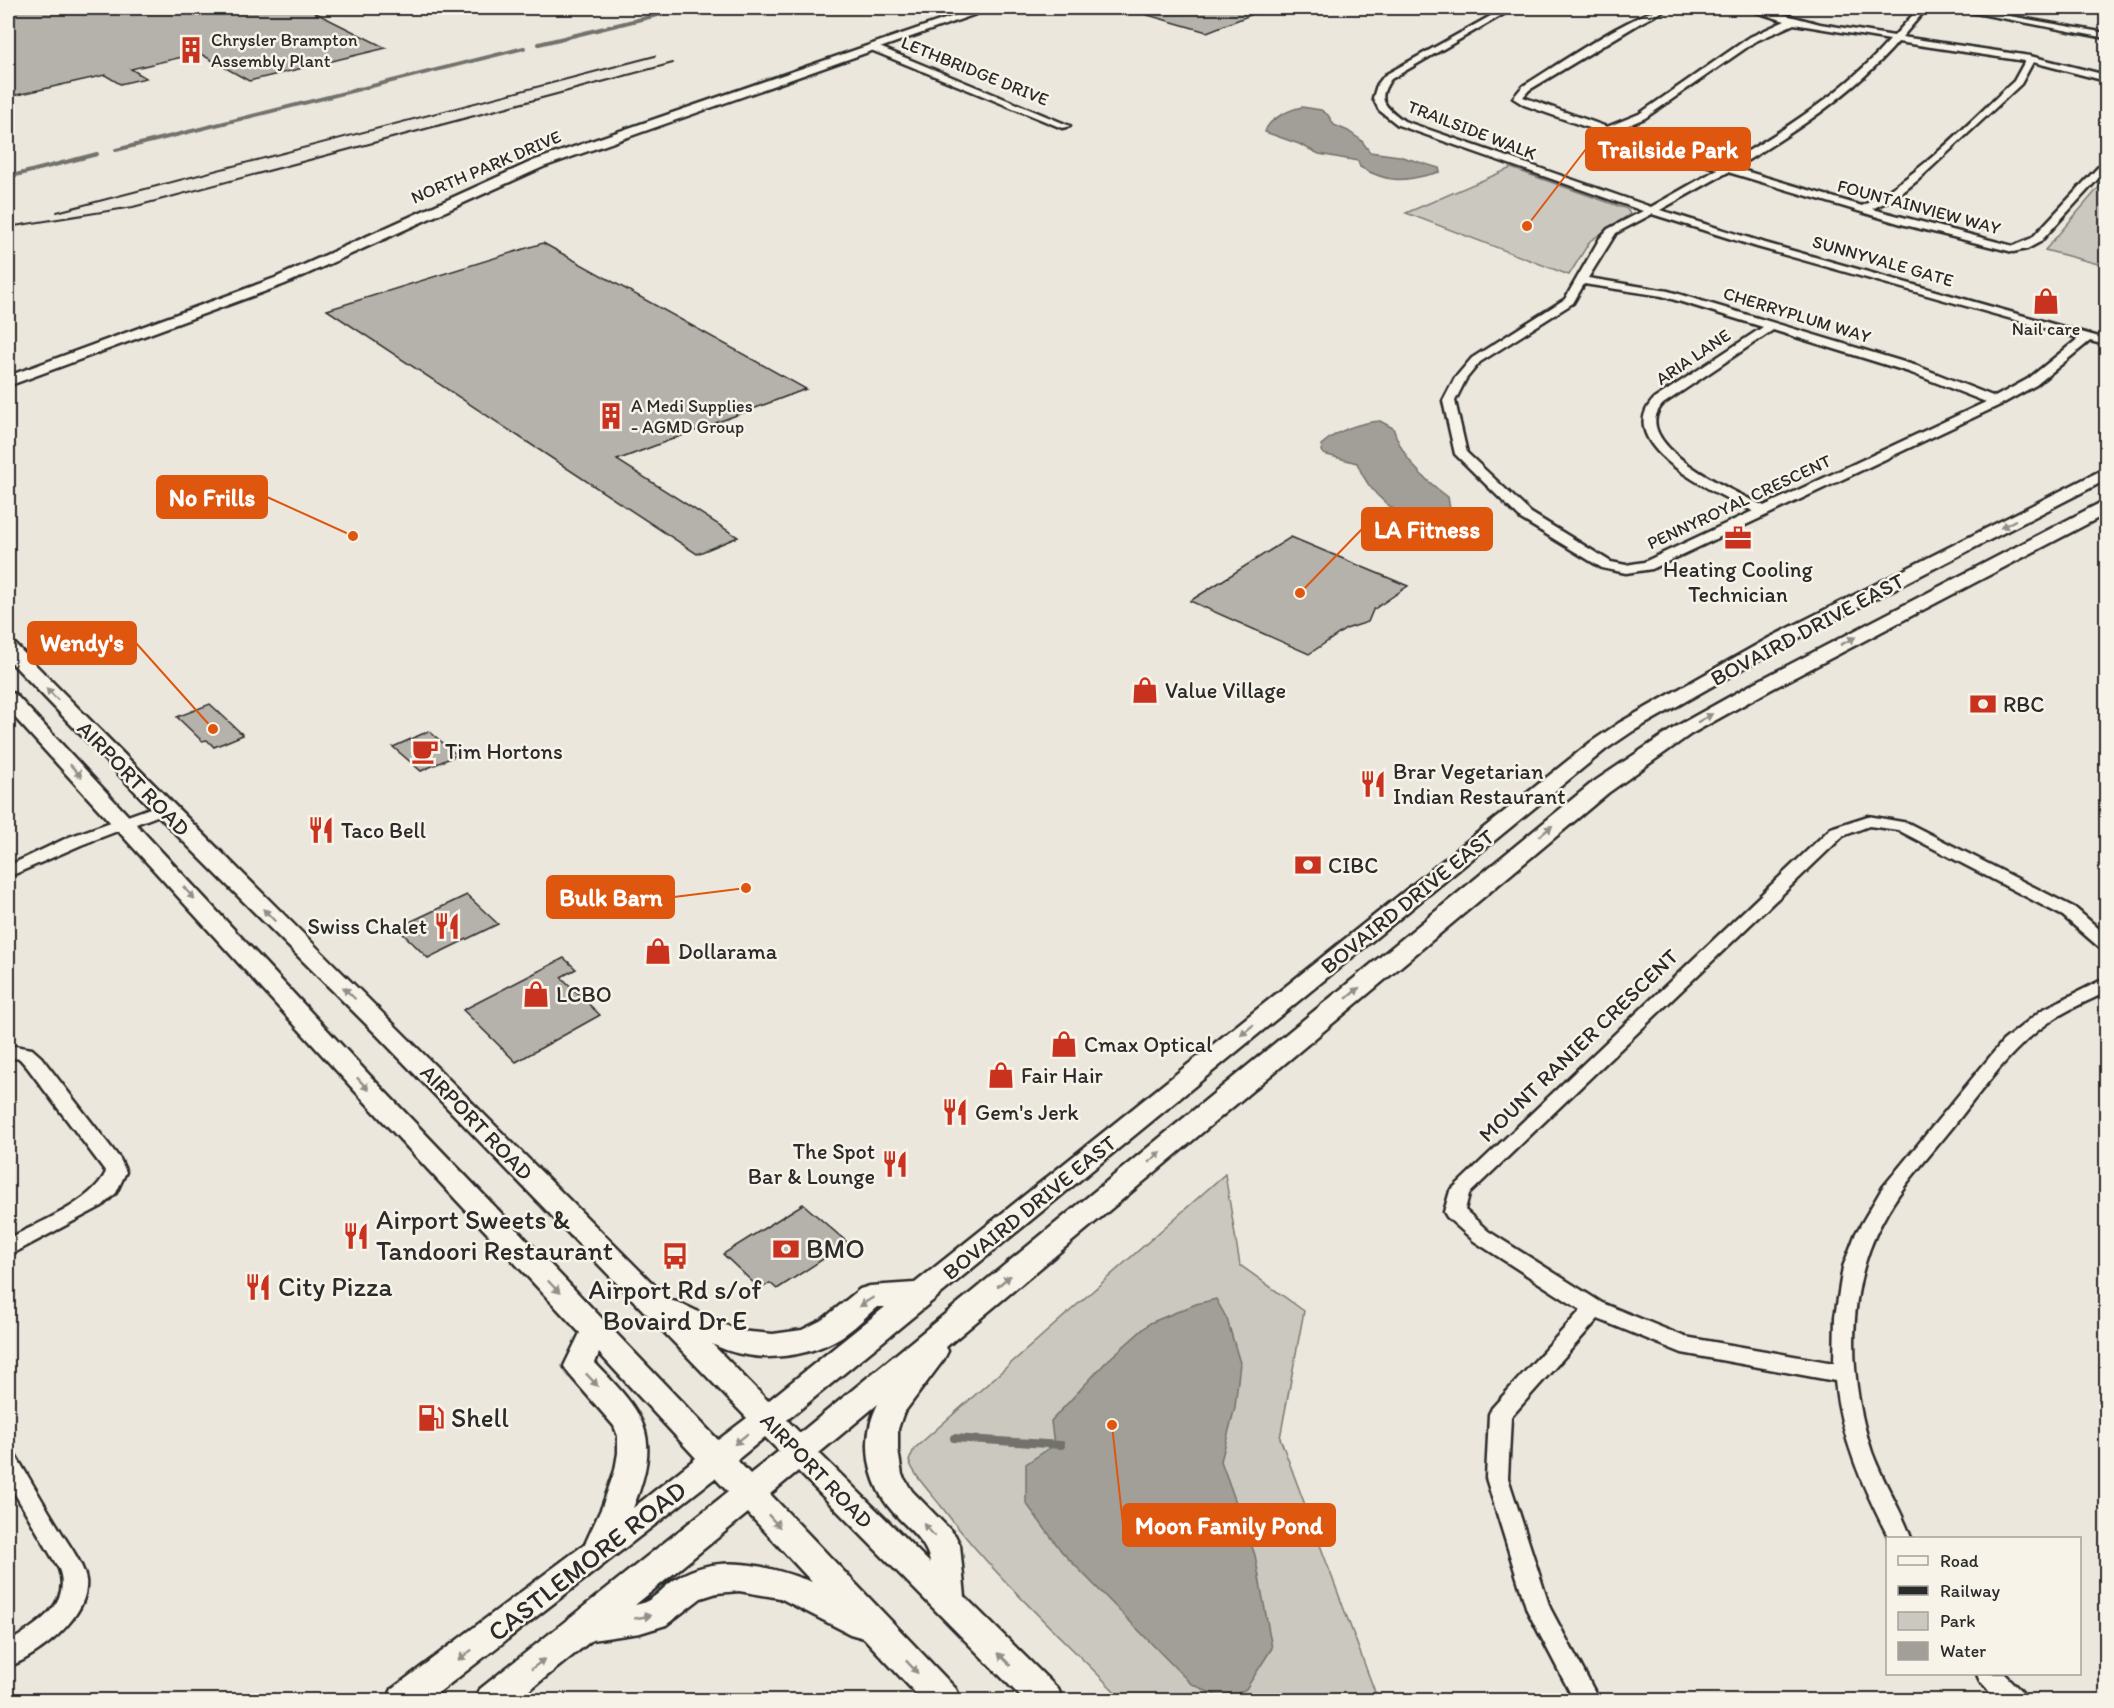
<svg xmlns="http://www.w3.org/2000/svg" width="2114" height="1708" font-family="Itim,sans-serif">
<rect width="100%" height="100%" fill="#ebe7dd"/>
<filter id="ink" filterUnits="userSpaceOnUse"><feTurbulence type="fractalNoise" baseFrequency=".0167" numOctaves="2"/><feDisplacementMap in="SourceGraphic" scale="12" xChannelSelector="R" yChannelSelector="G"/><feConvolveMatrix kernelMatrix="1 2 1 2 8 2 1 2 1" color-interpolation-filters="sRGB"/></filter>
<g filter="url(#ink)">
<g fill="#cbc8bf" stroke="#7b7a75" stroke-width="1.5">
<polygon points="1511,168 1627,209 1630,214 1590,241 1569,275 1406,213"/>
<polygon points="2106,179 2106,266 2045,250"/>
<path d="M1225,1174L1240,1265L1304,1311L1280,1438L1378,1700H1123C1062,1637 994,1577 941,1506C930,1492 915,1477 909,1461L914,1449Z"/>
</g>
<g fill="#a29f98" stroke="#72716c" stroke-width="1.5">
<path d="M1302,107L1321,110L1328,115L1334,125L1348,131L1361,140L1370,152L1399,156L1439,168L1440,172C1407,180 1393,186 1360,167L1358,161L1319,154L1299,144L1265,132C1268,119 1289,110 1302,107Z"/>
<path d="M1380,421L1393,428C1403,459 1422,478 1448,497L1450,509C1445,512 1439,517 1433,518C1399,524 1368,492 1357,463L1323,454L1321,445C1338,430 1358,423 1380,421Z"/>
<polygon points="1216,1299 1227,1319 1240,1363 1235,1407 1221,1461 1255,1555 1272,1648 1246,1689 1225,1700 1190,1683 1062,1552 1026,1503 1026,1464 1054,1445 1051,1421 1106,1362 1150,1323 1196,1304"/>
</g>
<g fill="none" stroke-linecap="round" stroke-linejoin="round">
<g stroke="#72716c" stroke-width="4">
<polyline points="684,8 687,8"/>
<polyline points="539,44 670,12"/>
<polyline points="116,150 524,48"/>
<polyline points="8,177 97,154"/>
</g>
<polyline stroke="#72716c" stroke-width="8" points="954,1438 1061,1445"/>
</g>
<g fill="#b5b2ab" stroke="#2b2b2b" stroke-width="1.5">
<polygon points="8,8 306,8 386,48 249,81 199,53 131,69 146,78 120,84 105,75 8,97"/>
<polygon points="1138,8 1266,8 1266,9 1207,32 1137,12"/>
<polygon points="543,243 806,389 617,460 738,537 697,554 327,310"/>
<polygon points="1291,537 1408,586 1373,610 1368,622 1346,629 1309,654 1190,601"/>
<polygon points="210,704 225,718 243,735 214,747 207,740 202,741 177,717"/>
<polygon points="429,731 457,755 421,771 393,747"/>
<polygon points="467,895 498,924 428,958 397,928"/>
<polygon points="564,958 576,969 561,977 600,1015 516,1062 463,1010"/>
<polygon points="803,1204 848,1243 777,1289 770,1283 760,1289 723,1254"/>
</g>
<g fill="none" stroke-linecap="round" stroke-linejoin="round">
<defs>
<g id="minor">
<path d="M1505,8H1514L1391,79C1375,101 1386,107 1404,121L1651,207L1718,169L1603,133L1524,105L1513,98L1523,86C1550,70 1644,5 1669,8L1642,22L1529,90L1523,97L1607,127L1639,114L1750,37L1785,21L1750,10L1749,8H1760L1820,24L1894,36L1919,8H1927L1902,37L2030,56L2106,75V81L2033,62L2021,84L1918,180L1898,196L1872,209L2013,246L2032,238L2102,163L2106,162V170L2040,242L2027,249L2013,252L1905,225L1728,172L1660,210L1765,243L2106,339V345L2090,341L2036,385L2000,405L1652,569L1626,573L1602,568L1521,519L1455,454L1443,401L1455,378L1472,358L1565,299L1600,238L1608,229L1643,211L1398,125L1379,110L1373,98L1377,85L1385,75ZM1794,24L1890,40C1845,92 1784,130 1725,165L1617,130L1645,118L1756,41ZM1898,42L2025,61L2014,81C1966,125 1920,176 1862,206L1735,168C1793,133 1853,94 1898,42ZM1652,214L1757,247L2079,338L2028,379L1995,397L1917,366L1668,291L1588,278L1616,233ZM1584,284L1662,296L1763,327L1654,399C1609,446 1722,496 1753,511L1644,562L1626,565L1611,562L1531,513L1467,453L1455,401L1466,379L1480,362L1573,303ZM1773,330L1909,372L1986,402L1764,506C1739,494 1625,444 1663,404Z"/>
<polygon points="1949,8 1964,8 2106,33 2106,38"/>
<polygon points="871,46 877,46 1070,126 1062,128 871,50"/>
<polygon points="164,803 170,805 172,808 170,811 81,845 8,877 8,866 69,837"/>
<path d="M1868,816L1908,823L2075,908L2106,935V949L2100,948L2063,916L1898,830L1869,826L1843,836L1469,1194L1465,1210L1488,1231L1602,1303L1685,1337L1834,1363L1835,1317L1843,1267L1856,1233L1883,1187L2003,1041L2042,1010L2100,981L2106,979V992C2089,1001 2070,1008 2054,1019C2012,1046 1983,1089 1952,1128C1928,1158 1900,1187 1882,1222C1845,1290 1848,1380 1872,1452C1883,1482 1901,1509 1911,1538H1889C1863,1488 1841,1438 1835,1381L1682,1353L1598,1319L1511,1417L1508,1478L1550,1608L1599,1700H1574L1527,1610L1486,1478L1489,1414L1492,1408L1581,1310L1474,1241L1447,1217L1444,1212L1450,1191L1831,828Z"/>
<path d="M8,1045L32,1049L41,1057L120,1159L126,1172L116,1193L102,1206L8,1256V1239C37,1223 92,1203 106,1172L27,1067L20,1059L8,1057Z"/>
<path d="M8,1454L16,1456C32,1483 47,1509 63,1535C71,1548 83,1564 86,1580C90,1617 38,1656 8,1667V1643C33,1627 73,1605 59,1569L8,1482Z"/>
<polygon points="1977,1674 2004,1674 2022,1692 2025,1700 1997,1700 1980,1682"/>
</g>
<g id="secondary">
<polygon points="977,8 993,8 543,167 285,284 8,386 8,376 275,278 533,161"/>
<path d="M2106,468V480L1783,646L1633,731L1605,750L787,1420L800,1433L1592,783L1677,726L1756,682L2100,503L2106,502V514L1770,690L1691,734L1608,793L946,1347L948,1351L944,1359L903,1414L898,1429V1450L902,1475L912,1491L955,1535L960,1545L965,1597L1058,1689L1063,1700H1024L798,1471L770,1494L956,1689L961,1700H922L864,1638L850,1634L780,1598L739,1591L717,1593L701,1598L666,1625L640,1633L592,1640L517,1700H475L480,1689L728,1492L715,1478L429,1700H387L392,1689L585,1544L602,1507L615,1470L618,1453V1436L614,1426L569,1374L564,1366L580,1333L355,1091L8,710V692L15,694L373,1079L718,1440L747,1418L378,1036L179,837L8,659V642L15,644C231,864 452,1081 669,1300L680,1303L738,1331L773,1334L802,1330L822,1320L860,1289L870,1286L915,1283L1591,742L1619,723L1769,638ZM877,1307H885L768,1401L712,1344C752,1364 804,1360 841,1337C854,1329 865,1317 877,1307ZM599,1353L696,1458L633,1508C662,1435 646,1416 595,1363ZM878,1404C860,1438 867,1483 893,1512C906,1527 928,1542 930,1563L819,1453ZM765,1437L779,1451L750,1474L737,1460ZM748,1513L812,1582C769,1566 720,1552 677,1578C661,1588 654,1602 635,1605Z"/>
</g>
</defs>
<use href="#minor" stroke="#2b2b2b" stroke-width="5"/>
<use href="#secondary" stroke="#2b2b2b" stroke-width="5"/>
<use href="#minor" fill="#f7f3e8" fill-rule="evenodd"/>
<use href="#secondary" fill="#f7f3e8" fill-rule="evenodd"/>
<g stroke="#2b2b2b" stroke-width="2">
<polyline points="57,212 655,56"/>
<polyline points="8,227 133,207 673,63"/>
</g>
</g>
<defs><path id="oneway-solid" d="M-6-.8H1V-3.2L6.5 0L1 3.2V.8H-6Z" transform="scale(1.5)"/></defs>
<g fill="#918f8a">
<use href="#oneway-solid" transform="translate(2008 524) rotate(152)"/>
<use href="#oneway-solid" transform="translate(1848 641) rotate(-27)"/>
<use href="#oneway-solid" transform="translate(52 694) rotate(-134)"/>
<use href="#oneway-solid" transform="translate(1705 718) rotate(-29)"/>
<use href="#oneway-solid" transform="translate(76 771) rotate(47)"/>
<use href="#oneway-solid" transform="translate(1546 831) rotate(-40)"/>
<use href="#oneway-solid" transform="translate(189 893) rotate(48)"/>
<use href="#oneway-solid" transform="translate(269 915) rotate(-135)"/>
<use href="#oneway-solid" transform="translate(349 993) rotate(-136)"/>
<use href="#oneway-solid" transform="translate(1353 993) rotate(-40)"/>
<use href="#oneway-solid" transform="translate(1247 1030) rotate(141)"/>
<use href="#oneway-solid" transform="translate(363 1084) rotate(47)"/>
<use href="#oneway-solid" transform="translate(1155 1157) rotate(-40)"/>
<use href="#oneway-solid" transform="translate(1004 1281) rotate(-40)"/>
<use href="#oneway-solid" transform="translate(554 1287) rotate(46)"/>
<use href="#oneway-solid" transform="translate(866 1302) rotate(148)"/>
<use href="#oneway-solid" transform="translate(592 1380) rotate(47)"/>
<use href="#oneway-solid" transform="translate(741 1439) rotate(141)"/>
<use href="#oneway-solid" transform="translate(774 1521) rotate(47)"/>
<use href="#oneway-solid" transform="translate(929 1530) rotate(-133)"/>
<use href="#oneway-solid" transform="translate(643 1617) rotate(-10)"/>
<use href="#oneway-solid" transform="translate(465 1655) rotate(143)"/>
<use href="#oneway-solid" transform="translate(1004 1659) rotate(-135)"/>
<use href="#oneway-solid" transform="translate(538 1664) rotate(-38)"/>
<use href="#oneway-solid" transform="translate(912 1667) rotate(47)"/>
</g>
</g>
<defs>
<symbol id="building-bare" viewBox="-9 -9 18 18"><path d="M-4-6H4V6H1V3H-1V6H-4ZM-2.5-4.3h1.7v1.8h-1.7ZM.8-4.3h1.7v1.8H.8ZM-2.5-1h1.7V.8h-1.7ZM.8-1h1.7V.8H.8Z" fill="#c8321e" stroke="#f7f3e8" stroke-width="2.5" paint-order="stroke"/></symbol>
<symbol id="shop-bare" viewBox="-9 -9 18 18"><path d="M-5-2.5h2.3a2.7 3.5 0 0 1 5.4 0H5L5.5 6h-11ZM-1.5-2.5h3a1.5 2.3 0 0 0-3 0Z" fill="#c8321e" stroke="#f7f3e8" stroke-width="2.5" paint-order="stroke"/></symbol>
<symbol id="office-bare" viewBox="-9 -9 18 18"><path d="M-6-3h4V-5.5h4V-3h4V5H-6ZM-1-4.5V-3h2v-1.5ZM-6 0V1H6V0Z" fill="#c8321e" stroke="#f7f3e8" stroke-width="2.5" paint-order="stroke"/></symbol>
<symbol id="bank-bare" viewBox="-9 -9 18 18"><path d="M-6-4H6V4H-6ZM0-2.3a2.3 2.3 0 1 0 0 4.6a2.3 2.3 0 1 0 0-4.6Z" fill="#c8321e" stroke="#f7f3e8" stroke-width="2.5" paint-order="stroke"/></symbol>
<symbol id="cafe-bare" viewBox="-9 -9 18 18"><path d="M-5.5-4.5H6V0H3Q3 3.5 0 3.5H-2.5Q-5.5 3.5-5.5 0ZM3-3.2v2h1.7v-2ZM-6 4.5H4V6H-6Z" fill="#c8321e" stroke="#f7f3e8" stroke-width="2.5" paint-order="stroke"/></symbol>
<symbol id="restaurant-bare" viewBox="-9 -9 18 18"><path d="M-5-6h1v4h1v-4h1v4h1v-4h1v5L-1.5 .5V6h-2V.5L-5-1ZM5-6V6H3V1.5H1.5Q1.5-4 5-6Z" fill="#c8321e" stroke="#f7f3e8" stroke-width="2.5" paint-order="stroke"/></symbol>
<symbol id="bus-bare" viewBox="-9 -9 18 18"><path d="M-5-6H5V4H4V6H2V4H-2V6H-4V4H-5ZM-3.5-4V0h7V-4ZM-3.5 1.2v1.5H-2V1.2ZM2 1.2v1.5H3.5V1.2Z" fill="#c8321e" stroke="#f7f3e8" stroke-width="2.5" paint-order="stroke"/></symbol>
<symbol id="fuel-bare" viewBox="-9 -9 18 18"><path d="M-5.5-6h7V0h2V4h1.3V-2.5L3-4.5l.8-.8L6-3V5H2.5V1h-1V6h-7ZM-4.2-4.7v3.2H.2V-4.7Z" fill="#c8321e" stroke="#f7f3e8" stroke-width="2.5" paint-order="stroke"/></symbol>
</defs>
<g fill-rule="evenodd">
<use href="#building-bare" x="172" y="31" width="38" height="38"/>
<use href="#shop-bare" x="2027" y="282" width="38" height="38"/>
<use href="#building-bare" x="592" y="397" width="38" height="38"/>
<use href="#office-bare" x="1719" y="519" width="38" height="38"/>
<use href="#shop-bare" x="1126" y="671" width="38" height="38"/>
<use href="#bank-bare" x="1964" y="685" width="38" height="38"/>
<use href="#cafe-bare" x="406" y="732" width="38" height="38"/>
<use href="#restaurant-bare" x="1354" y="765" width="38" height="38"/>
<use href="#restaurant-bare" x="302" y="811" width="38" height="38"/>
<use href="#bank-bare" x="1289" y="846" width="38" height="38"/>
<use href="#restaurant-bare" x="428" y="907" width="38" height="38"/>
<use href="#shop-bare" x="639" y="932" width="38" height="38"/>
<use href="#shop-bare" x="517" y="975" width="38" height="38"/>
<use href="#shop-bare" x="1045" y="1025" width="38" height="38"/>
<use href="#shop-bare" x="982" y="1056" width="38" height="38"/>
<use href="#restaurant-bare" x="936" y="1093" width="38" height="38"/>
<use href="#restaurant-bare" x="876" y="1145" width="38" height="38"/>
<use href="#restaurant-bare" x="337" y="1217" width="38" height="38"/>
<use href="#bank-bare" x="767" y="1230" width="38" height="38"/>
<use href="#bus-bare" x="656" y="1237" width="38" height="38"/>
<use href="#restaurant-bare" x="239" y="1268" width="38" height="38"/>
<use href="#fuel-bare" x="412" y="1399" width="38" height="38"/>
</g>
<g text-anchor="middle" stroke-width="5" stroke-linejoin="round" paint-order="stroke">
<g font-size="18" fill="#2b2b2b" stroke="#f7f3e8" text-anchor="start">
<text x="211" y="46">Chrysler Brampton<tspan x="211" dy="21">Assembly Plant</tspan></text>
<text x="2046" y="335" text-anchor="middle">Nail care</text>
<text x="631" y="412">A Medi Supplies<tspan x="631" dy="21">- AGMD Group</tspan></text>
</g>
<g font-size="18" fill="#2b2b2b" stroke="#f7f3e8">
<text transform="translate(975 71) rotate(22)" y="6">LETHBRIDGE DRIVE</text>
<text transform="translate(1472 130) rotate(21)" y="6">TRAILSIDE WALK</text>
<text transform="translate(486 167) rotate(-23)" y="6">NORTH PARK DRIVE</text>
<text transform="translate(1919 207) rotate(15)" y="6">FOUNTAINVIEW WAY</text>
<text transform="translate(1883 261) rotate(16)" y="6">SUNNYVALE GATE</text>
<text transform="translate(1797 315) rotate(17)" y="6">CHERRYPLUM WAY</text>
<text transform="translate(1693 357) rotate(-34)" y="6">ARIA LANE</text>
<text transform="translate(1739 502) rotate(-25)" y="6">PENNYROYAL CRESCENT</text>
</g>
<g font-size="22" fill="#2b2b2b" stroke="#f7f3e8" text-anchor="start">
<text x="1738" y="577" text-anchor="middle">Heating Cooling<tspan x="1738" dy="25">Technician</tspan></text>
<text x="1165" y="698">Value Village</text>
<text x="2003" y="712">RBC</text>
<text x="445" y="759">Tim Hortons</text>
<text x="1393" y="779">Brar Vegetarian<tspan x="1393" dy="25">Indian Restaurant</tspan></text>
<text x="341" y="838">Taco Bell</text>
<text x="1328" y="873">CIBC</text>
<text x="427" y="934" text-anchor="end">Swiss Chalet</text>
<text x="678" y="959">Dollarama</text>
<text x="556" y="1002">LCBO</text>
<text x="1084" y="1052">Cmax Optical</text>
<text x="1021" y="1083">Fair Hair</text>
<text x="975" y="1120">Gem's Jerk</text>
<text x="875" y="1159" text-anchor="end">The Spot<tspan x="875" dy="25">Bar &amp; Lounge</tspan></text>
</g>
<g font-size="22" fill="#2b2b2b" stroke="#f7f3e8">
<text transform="translate(1807 629) rotate(-28)" y="8">BOVAIRD DRIVE EAST</text>
<text transform="translate(134 778) rotate(46)" y="8">AIRPORT ROAD</text>
<text transform="translate(1407 901) rotate(-39)" y="8">BOVAIRD DRIVE EAST</text>
<text transform="translate(1578 1045) rotate(-44)" y="8">MOUNT RANIER CRESCENT</text>
<text transform="translate(477 1122) rotate(46)" y="8">AIRPORT ROAD</text>
<text transform="translate(1029 1207) rotate(-39)" y="8">BOVAIRD DRIVE EAST</text>
<text transform="translate(817 1470) rotate(46)" y="8">AIRPORT ROAD</text>
</g>
<g font-size="27" fill="#2b2b2b" stroke="#f7f3e8" text-anchor="start">
<text x="376" y="1229">Airport Sweets &amp;<tspan x="376" dy="31">Tandoori Restaurant</tspan></text>
<text x="806" y="1258">BMO</text>
<text x="278" y="1296">City Pizza</text>
<text x="675" y="1299" text-anchor="middle">Airport Rd s/of<tspan x="675" dy="31">Bovaird Dr E</tspan></text>
<text x="451" y="1427">Shell</text>
</g>
<g font-size="27" fill="#2b2b2b" stroke="#f7f3e8">
<text transform="translate(587 1561) rotate(-38)" y="9">CASTLEMORE ROAD</text>
</g>
</g>
<path fill="none" stroke="#df570e" stroke-width="2" d="M1527 226L1586 149M353 536L267 497M1300 593L1362 529M213 729L136 643M746 888L674 897M1112 1425L1123 1525"/>
<g fill="#df570e" stroke="#f7f3e8" stroke-width="2">
<circle cx="1527" cy="226" r="6"/>
<circle cx="353" cy="536" r="6"/>
<circle cx="1300" cy="593" r="6"/>
<circle cx="213" cy="729" r="6"/>
<circle cx="746" cy="888" r="6"/>
<circle cx="1112" cy="1425" r="6"/>
</g>
<g fill="#df570e" stroke="#df570e" stroke-width="2">
<rect x="1586" y="128" width="164" height="42" rx="6"/>
<rect x="157" y="476" width="110" height="42" rx="6"/>
<rect x="1362" y="508" width="130" height="42" rx="6"/>
<rect x="28" y="622" width="108" height="42" rx="6"/>
<rect x="547" y="876" width="127" height="42" rx="6"/>
<rect x="1123" y="1504" width="212" height="42" rx="6"/>
</g>
<g font-size="24" text-anchor="middle" font-weight="bold" fill="#fff">
<text x="1668" y="158">Trailside Park</text>
<text x="212" y="506">No Frills</text>
<text x="1427" y="538">LA Fitness</text>
<text x="82" y="651">Wendy's</text>
<text x="611" y="906">Bulk Barn</text>
<text x="1229" y="1534">Moon Family Pond</text>
</g>
<rect width="2114" height="1708" fill="none" stroke="#f7f3e8" stroke-width="30"/>
<rect x="15" y="15" width="2084" height="1678" fill="none" stroke="#2b2b2b" stroke-width="2" filter="url(#ink)"/>
<rect x="1886" y="1537" width="195" height="138" fill="#f7f3e8" stroke="#a5a39c" stroke-width="1.5"/>
<rect x="1898" y="1556" width="30" height="9" fill="#f7f3e8" stroke="#a5a39c" stroke-width="1.5"/>
<text x="1940" y="1567" font-size="18" fill="#2b2b2b">Road</text>
<rect x="1898" y="1586" width="30" height="9" fill="#2b2b2b" stroke="#a5a39c" stroke-width="1.5"/>
<text x="1940" y="1597" font-size="18" fill="#2b2b2b">Railway</text>
<rect x="1898" y="1612" width="30" height="18" fill="#cbc8bf" stroke="#a5a39c" stroke-width="1.5"/>
<text x="1940" y="1627" font-size="18" fill="#2b2b2b">Park</text>
<rect x="1898" y="1642" width="30" height="18" fill="#a29f98" stroke="#a5a39c" stroke-width="1.5"/>
<text x="1940" y="1657" font-size="18" fill="#2b2b2b">Water</text>
</svg>
